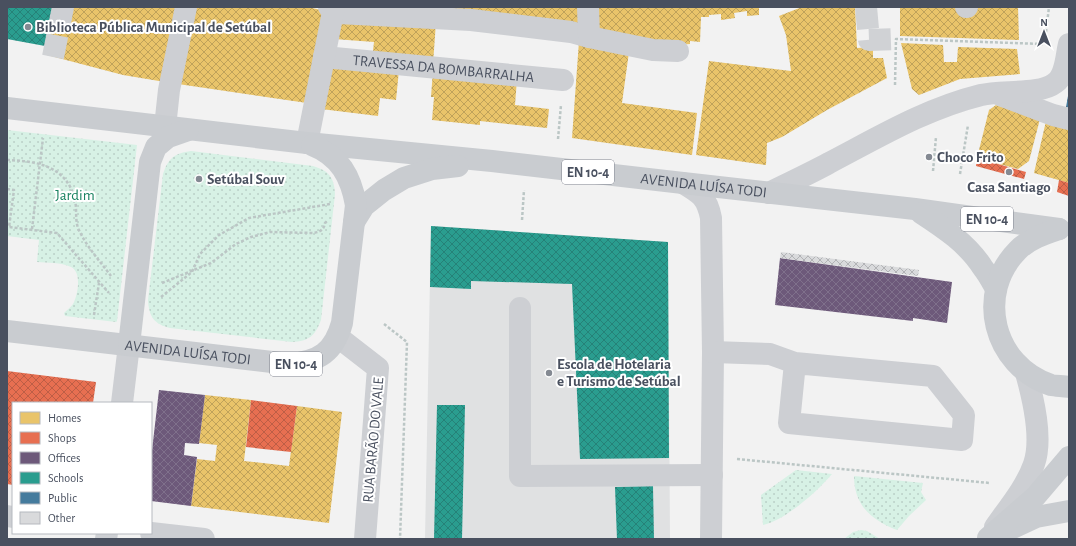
<svg xmlns="http://www.w3.org/2000/svg" width="1076" height="546" font-family="'Alegreya Sans',sans-serif">
<defs>
<pattern id="park-dots" width="8" height="8" patternUnits="userSpaceOnUse"><rect width="8" height="8" fill="#d7f1e5"/><path d="M2 2h.1M6 6h.1" fill="none" stroke="#bad0c7" stroke-width="1.8" stroke-linecap="round"/></pattern>
<pattern id="homes-cross-hatch" width="8" height="8" patternUnits="userSpaceOnUse"><rect width="8" height="8" fill="#e9c46a"/><path d="M0 0l8 8M0 8l8-8" fill="none" stroke="#bfa25a"/></pattern>
<pattern id="shops-cross-hatch" width="8" height="8" patternUnits="userSpaceOnUse"><rect width="8" height="8" fill="#e76f51"/><path d="M0 0l8 8M0 8l8-8" fill="none" stroke="#bd5e46"/></pattern>
<pattern id="offices-cross-hatch" width="8" height="8" patternUnits="userSpaceOnUse"><rect width="8" height="8" fill="#6d597a"/><path d="M0 0l8 8M0 8l8-8" fill="none" stroke="#7f708b"/></pattern>
<pattern id="schools-cross-hatch" width="8" height="8" patternUnits="userSpaceOnUse"><rect width="8" height="8" fill="#2a9d8f"/><path d="M0 0l8 8M0 8l8-8" fill="none" stroke="#268278"/></pattern>
<pattern id="public-cross-hatch" width="8" height="8" patternUnits="userSpaceOnUse"><rect width="8" height="8" fill="#457b9d"/><path d="M0 0l8 8M0 8l8-8" fill="none" stroke="#39627d"/></pattern>
<pattern id="building-cross-hatch" width="8" height="8" patternUnits="userSpaceOnUse"><rect width="8" height="8" fill="#d9dadc"/><path d="M0 0l8 8M0 8l8-8" fill="none" stroke="#b2b3b6"/></pattern>
</defs>
<rect width="100%" height="100%" fill="#f2f2f2"/>
<polygon fill="#e0e1e2" points="431,226 668,242 670,539 425,539"/>
<g fill="url(#park-dots)">
<path d="M7,130L137,145L117,321L116,322L65,316L64,313C67,310 71,307 73,304C78,295 82,272 71,267C61,262 47,263 37,262L39,240L7,236Z"/>
<path d="M191,151L313,166C329,171 334,177 335,194L321,320C315,336 309,341 292,342L170,328C154,324 149,317 148,300L163,174C168,158 175,153 191,151Z"/>
<path d="M796,470L832,474C818,491 784,521 763,525L761,495Z"/>
<path d="M854,476L923,483L921,492L926,500L909,516L897,530C871,520 854,505 854,476Z"/>
<polygon points="861,530 867,531 880,539 844,539 853,532"/>
</g>
<g fill="url(#homes-cross-hatch)">
<polygon points="68,7 178,7 165,82 123,75 47,55 49,46 45,46 53,15"/>
<polygon points="192,7 308,7 325,11 307,103 178,84"/>
<polygon points="341,7 581,7 581,28"/>
<polygon points="596,7 759,7 759,15 747,16 747,11 734,13 735,18 721,20 721,14 709,15 709,17 701,17 700,42 690,41 690,44 651,47 597,35"/>
<polygon points="802,7 855,7 857,48 873,47 873,58 883,58 887,78 827,110 782,137 767,143 766,165 696,155 709,61 791,71 786,35 779,16"/>
<polygon points="900,7 955,7 970,9 971,7 1018,7 1019,40 900,36"/>
<polygon points="337,16 436,22 433,64 372,59 374,42 334,39"/>
<polygon points="579,41 629,52 622,103 697,113 692,155 572,138"/>
<polygon points="901,43 943,45 944,62 957,62 958,47 1017,49 1020,74 960,79 919,95 912,89"/>
<polygon points="327,62 399,70 396,100 380,98 378,116 321,109"/>
<polygon points="433,70 517,79 515,105 549,109 547,128 480,121 480,125 432,120 434,97 431,97"/>
<polygon points="996,105 1040,119 1029,161 1018,169 977,158 989,110"/>
<polygon points="1046,121 1069,123 1069,183 1034,173"/>
<polygon points="205,395 251,400 244,461 289,466 297,406 342,412 329,523 191,506 197,459 215,461 217,445 199,443"/>
</g>
<g fill="url(#shops-cross-hatch)">
<polygon points="977,158 1026,172 1024,179 976,166"/>
<polygon points="1059,180 1069,183 1069,196 1057,192"/>
<polygon points="7,371 96,382 93,403 13,403 13,485 7,484"/>
<polygon points="251,400 297,406 291,452 246,447"/>
</g>
<g fill="url(#offices-cross-hatch)">
<polygon points="780,258 952,282 947,323 913,318 913,321 775,305"/>
<polygon points="159,390 205,395 199,444 185,443 184,455 197,457 191,506 151,501 151,459"/>
</g>
<g fill="url(#schools-cross-hatch)">
<polygon points="7,7 55,7 45,46 7,39"/>
<polygon points="431,226 668,242 669,458 580,459 572,284 471,281 471,289 430,287"/>
<polygon points="437,405 465,405 462,539 434,539"/>
<polygon points="653,486 654,539 617,539 615,487"/>
</g>
<polygon fill="url(#public-cross-hatch)" points="1068,96 1069,96 1069,108 1066,107"/>
<polygon fill="url(#building-cross-hatch)" points="781,252 919,270 918,276 780,258"/>
<g fill="none" stroke-linecap="round" stroke-linejoin="round">
<g stroke="#d0d2d5" stroke-width="22" stroke-dasharray="22 11" stroke-linecap="butt">
<polyline points="866,7 869,40 896,39"/>
<polyline points="53,57 61,17"/>
</g>
<g stroke="#bbc6c5" stroke-width="2.5" stroke-dasharray="3 2" stroke-linecap="butt">
<polyline points="1046,32 1049,7"/>
<polyline points="895,85 896,39 1043,44"/>
<polyline points="558,139 561,105"/>
<path d="M7,160C37,161 67,166 75,200C77,209 75,219 78,228C86,246 99,260 111,276"/>
<polyline points="933,171 936,137"/>
<polyline points="960,174 968,125"/>
<polyline points="7,189 14,190 9,227 57,233 109,293"/>
<polyline points="522,220 524,190"/>
<polyline points="32,229 43,138"/>
<path d="M162,283L211,263L236,244L251,237L270,232L313,233C320,232 324,230 325,223L327,221"/>
<polyline points="161,297 192,272 200,254 219,235 249,218 330,204"/>
<polyline points="94,315 99,283"/>
<polyline points="384,324 407,342 400,539"/>
<polyline points="737,459 990,483"/>
</g>
<g stroke="#cdcfd3" stroke-width="22">
<polyline points="329,7 334,8 338,13 471,20 571,32 589,37 653,50 678,51"/>
<polyline points="588,7 589,37"/>
<polyline points="966,7 967,7"/>
<polyline points="61,17 63,7"/>
<path id="s1" d="M324,57L563,80"/>
<polyline points="1000,95 1053,115 1069,119"/>
<polyline points="165,127 169,90 186,7"/>
<polyline points="307,143 334,7"/>
<path d="M683,183C700,193 707,197 711,218L713,352L711,539"/>
<path d="M769,193C789,183 809,174 829,163C879,137 925,109 981,95C1001,90 1040,95 1055,83C1066,76 1066,56 1069,44"/>
<polyline points="520,308 520,476 712,475"/>
<polyline points="338,337 378,368 365,539"/>
<polyline points="713,352 770,354 795,363 933,376 964,415 962,440 789,423 795,363"/>
<polyline points="122,403 129,345"/>
<polyline points="7,516 13,517"/>
<path d="M995,527C1009,507 1026,487 1034,464C1043,438 1033,398 1026,373"/>
<polyline points="151,533 204,539"/>
<polyline points="106,539 107,533"/>
</g>
<g stroke="#c9ccd0" stroke-width="22">
<path id="s2" d="M7,108L307,143L492,161L683,183L915,209L1059,229"/>
<path d="M921,213C944,228 968,244 983,268C988,274 992,282 996,289"/>
<polyline points="354,222 364,206 384,190 404,178 432,169 458,166"/>
<path d="M1059,229C1044,234 1029,239 1018,250C975,293 993,366 1051,385C1056,386 1063,386 1069,387"/>
<path id="s3" d="M7,331L289,364C319,362 334,352 342,323L356,205C351,177 340,156 312,145"/>
<polyline points="129,345 150,162 156,147 168,137 188,130"/>
<polyline points="1006,531 1036,517 1069,511"/>
<polyline points="988,538 1035,497 1069,457"/>
</g>
</g>
<g fill="#848992" stroke="#fff" stroke-width="1.5">
<circle cx="28" cy="27" r="4"/>
<circle cx="929" cy="157" r="4"/>
<circle cx="1009" cy="172" r="4"/>
<circle cx="199" cy="179" r="4"/>
<circle cx="549" cy="373" r="4"/>
</g>
<g text-anchor="middle" stroke-width="4" stroke-linejoin="round" paint-order="stroke">
<g fill="#fff" stroke="#80848f" stroke-width="1">
<rect x="562" y="160" width="52" height="24" rx="3"/>
<rect x="961" y="207" width="52" height="24" rx="3"/>
<rect x="270" y="352" width="52" height="24" rx="3"/>
</g>
<g font-size="14" font-weight="bold" fill="#49505f">
<text x="588" y="177">EN 10-4</text>
<text x="987" y="224">EN 10-4</text>
<text x="296" y="369">EN 10-4</text>
</g>
<g font-size="15" font-weight="bold" fill="#49505f" stroke="#fff" text-anchor="start">
<text x="36" y="32">Biblioteca Pública Municipal de Setúbal</text>
<text x="937" y="162">Choco Frito</text>
<text x="207" y="184">Setúbal Souv</text>
<text x="1009" y="192" text-anchor="middle">Casa Santiago</text>
<text x="557" y="369">Escola de Hotelaria<tspan x="557" dy="17">e Turismo de Setúbal</tspan></text>
</g>
<g font-size="15" fill="#49505f" stroke="#fff">
<text dy="5" stroke="none"><textPath href="#s1" startOffset="120">TRAVESSA DA BOMBARRALHA</textPath></text>
<text dy="5" stroke="none"><textPath href="#s2" startOffset="701">AVENIDA LUÍSA TODI</textPath></text>
<text dy="5" stroke="none"><textPath href="#s3" startOffset="182">AVENIDA LUÍSA TODI</textPath></text>
<text transform="translate(373 440) rotate(-85)" y="5">RUA BARÃO DO VALE</text>
</g>
<g font-size="15" fill="#188260" stroke="#fff">
<text x="75" y="200">Jardim</text>
</g>
</g>
<rect width="1076" height="546" fill="none" stroke="#49505f" stroke-width="16"/>
<rect x="12" y="402" width="140" height="132" fill="#ffffff" stroke="#b6b9bf"/>
<rect x="20" y="412" width="20" height="12" fill="#e9c46a" stroke="#b6b9bf"/>
<text x="48" y="422" font-size="12" fill="#49505f">Homes</text>
<rect x="20" y="432" width="20" height="12" fill="#e76f51" stroke="#b6b9bf"/>
<text x="48" y="442" font-size="12" fill="#49505f">Shops</text>
<rect x="20" y="452" width="20" height="12" fill="#6d597a" stroke="#b6b9bf"/>
<text x="48" y="462" font-size="12" fill="#49505f">Offices</text>
<rect x="20" y="472" width="20" height="12" fill="#2a9d8f" stroke="#b6b9bf"/>
<text x="48" y="482" font-size="12" fill="#49505f">Schools</text>
<rect x="20" y="492" width="20" height="12" fill="#457b9d" stroke="#b6b9bf"/>
<text x="48" y="502" font-size="12" fill="#49505f">Public</text>
<rect x="20" y="512" width="20" height="12" fill="#d9dadc" stroke="#b6b9bf"/>
<text x="48" y="522" font-size="12" fill="#49505f">Other</text>
<g transform="translate(1044 32)" stroke="#ffffff" stroke-width="3" paint-order="stroke">
<path d="M0-3L7 15L0 10L-7 15Z" fill="#49505f"/>
<text y="-6" font-size="11" font-weight="bold" text-anchor="middle" fill="#49505f">N</text>
</g>
</svg>
